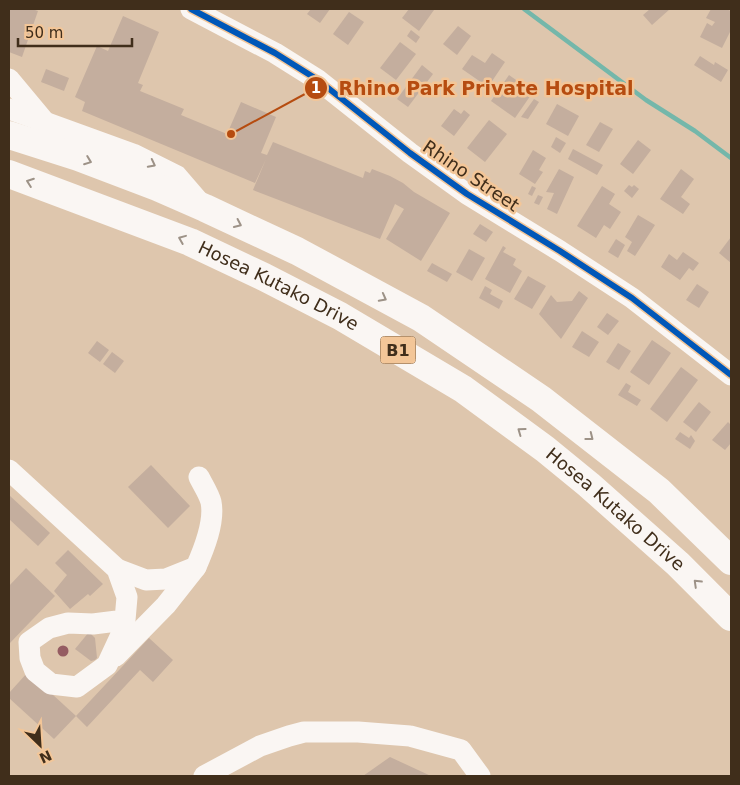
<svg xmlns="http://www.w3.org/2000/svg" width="740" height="785" font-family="'DejaVu Sans',sans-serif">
<rect width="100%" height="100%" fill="#dec6ad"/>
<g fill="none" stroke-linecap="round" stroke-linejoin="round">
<polyline stroke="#74b7aa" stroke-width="4.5" points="524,9 646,100 695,131 731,158"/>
</g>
<g fill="#c4ae9e">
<polygon points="9,9 32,9 38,11 22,57 9,52"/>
<polygon points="311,9 330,9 320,23 307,14"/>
<polygon points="409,9 432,9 434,10 419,31 402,18"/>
<polygon points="650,9 670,9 652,25 643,15"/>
<polygon points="711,9 726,9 731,11 731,30 722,48 700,37 707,23 712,26 715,22 706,18"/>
<polygon points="349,12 364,22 348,45 333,34"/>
<polygon points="123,16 159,32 138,83 143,85 140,91 184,109 181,115 227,134 241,102 276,117 261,153 267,155 273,142 363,178 365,171 370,173 372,169 390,176 403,183 414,192 450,213 421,261 386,239 404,209 395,204 380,239 253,190 266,159 255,183 82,111 85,102 75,97 97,46 108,51"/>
<polygon points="458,26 471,36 457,55 443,44"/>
<polygon points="411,30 420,37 416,43 407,36"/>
<polygon points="400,42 416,54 396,80 380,68"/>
<polygon points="492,53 505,62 488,87 462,69 472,55 485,63"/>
<polygon points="700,56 714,65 715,62 728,70 721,82 694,65"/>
<polygon points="422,65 433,74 408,107 397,99"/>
<polygon points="46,69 69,78 64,91 41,82"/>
<polygon points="509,75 533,92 515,118 491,101"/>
<polygon points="534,99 539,102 528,119 521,117"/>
<polygon points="557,104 579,116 568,136 546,124"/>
<polygon points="454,109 461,114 464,110 470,115 454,136 441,126"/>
<polygon points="489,120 507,134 485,162 467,148"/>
<polygon points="600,122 613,129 599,152 586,145"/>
<polygon points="556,137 566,143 560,153 551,147"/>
<polygon points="638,140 651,150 633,174 620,164"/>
<polygon points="573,149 603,165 597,175 568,159"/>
<polygon points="533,150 546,158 539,170 543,172 535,184 519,174"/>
<polygon points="559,169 574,177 557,214 547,209 554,193 546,192"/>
<polygon points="681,169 694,179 681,197 690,204 683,214 660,199"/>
<polygon points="629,185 632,187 634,185 639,189 632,198 624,191"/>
<polygon points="532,186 536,188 532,196 528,194"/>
<polygon points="602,186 615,194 609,204 621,212 610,229 604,225 596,238 577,226"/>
<polygon points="538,195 543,197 539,205 534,203"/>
<polygon points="638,215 655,225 635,256 627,251 632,242 625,237"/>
<polygon points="480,224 493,232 486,242 473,234"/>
<polygon points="731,237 731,263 719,253"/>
<polygon points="616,239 625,245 618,258 608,252"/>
<polygon points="503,246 506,248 503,252 516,259 513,265 522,271 510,293 485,279"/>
<polygon points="469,249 485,258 472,281 456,272"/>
<polygon points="683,252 699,263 693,271 689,268 680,280 661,267 669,254 677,260"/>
<polygon points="432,263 452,274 447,282 427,271"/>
<polygon points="528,276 546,286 532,309 514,299"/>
<polygon points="697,284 709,292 699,308 686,300"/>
<polygon points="485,286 492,290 490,294 503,301 499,309 479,298"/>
<polygon points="579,291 588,298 561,339 539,314 551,295 557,302 572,301"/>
<polygon points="607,313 619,321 608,335 597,327"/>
<polygon points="582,331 599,342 589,357 572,347"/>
<polygon points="652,340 671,353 649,385 630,372"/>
<polygon points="97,341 109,350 100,362 88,353"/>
<polygon points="618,343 631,351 619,370 606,362"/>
<polygon points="112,352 124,361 115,373 103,364"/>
<polygon points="681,367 698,380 667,422 650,409"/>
<polygon points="626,383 631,386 628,392 641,400 637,406 618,395"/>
<polygon points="699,402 711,412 696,432 683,422"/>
<polygon points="728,422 731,425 731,443 725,450 712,440"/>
<polygon points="680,432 689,438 691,435 695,441 690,449 675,439"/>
<polygon points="151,465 190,506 168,528 128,487"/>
<polygon points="9,495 50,533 38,546 9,519"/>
<polygon points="68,550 103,584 90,596 88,594 70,609 54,591 67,575 55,563"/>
<polygon points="26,568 55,596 9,644 9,586"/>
<polygon points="89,632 95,638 97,658 95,660 91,661 75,649"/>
<polygon points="149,638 173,660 153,682 140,670 87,727 76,716"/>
<polygon points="28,672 76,716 54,739 9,698 9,693"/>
<polygon points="390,757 431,776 363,776"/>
</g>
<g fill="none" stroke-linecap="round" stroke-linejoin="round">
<g stroke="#faf6f3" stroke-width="21">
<polyline points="191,9 275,53 318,80 410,153 467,194 560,251 632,298 731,375"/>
<polyline points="9,79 44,121"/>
<polyline points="9,109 133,154 177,176 202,205"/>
<polyline points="9,470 117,569 127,597 125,620 120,637 107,665 77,687 51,684 35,671 30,658 29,642 49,628 68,623 93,624 125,620"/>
<path d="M117,569L146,580L166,579L196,567C204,549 215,522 211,502C209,494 203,485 199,477"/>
<polyline points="116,656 166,605 196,567"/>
<polyline points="204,776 260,746 289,736 304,732 358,732 410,736 461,750 480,776"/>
</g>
<g stroke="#faf6f3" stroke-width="28">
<polyline points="9,135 78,157 157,187 205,208 297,251 421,318 541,399 659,491 731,561"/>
<path id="s1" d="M9,174L190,242L264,277L340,316L463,389L545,449L589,485L678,564L731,617"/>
</g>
<defs>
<polyline id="cycleway" points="191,9 275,53 318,80 410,153 467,194 560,251 632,298 731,375"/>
</defs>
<use href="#cycleway" stroke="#f3c698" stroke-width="9"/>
<use href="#cycleway" stroke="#0057b8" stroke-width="6"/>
</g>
<circle fill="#955c62" cx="63" cy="651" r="5.5"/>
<defs><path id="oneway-chevron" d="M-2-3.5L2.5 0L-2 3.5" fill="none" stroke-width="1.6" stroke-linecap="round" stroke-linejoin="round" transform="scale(1.25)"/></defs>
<g stroke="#9d9287">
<use href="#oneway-chevron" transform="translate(88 161) rotate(21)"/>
<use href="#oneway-chevron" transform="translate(152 164) rotate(27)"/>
<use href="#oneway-chevron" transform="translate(30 182) rotate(-160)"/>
<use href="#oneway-chevron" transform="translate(238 224) rotate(25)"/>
<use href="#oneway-chevron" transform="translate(182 239) rotate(-158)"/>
<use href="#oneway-chevron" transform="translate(383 298) rotate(28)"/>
<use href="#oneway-chevron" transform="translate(521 431) rotate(-144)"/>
<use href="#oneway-chevron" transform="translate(590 437) rotate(38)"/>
<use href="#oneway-chevron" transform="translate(697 583) rotate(-136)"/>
</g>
<g text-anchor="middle" stroke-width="5" stroke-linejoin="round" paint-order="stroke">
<rect fill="#f3c698" stroke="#765c40" stroke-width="1" x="380.5" y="336.5" width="35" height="27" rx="4"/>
<g font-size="16" font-weight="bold" fill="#402e1b">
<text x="398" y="356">B1</text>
</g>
<g font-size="18" fill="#402e1b" stroke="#f3c698">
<text transform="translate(471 176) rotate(34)" y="6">Rhino Street</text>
<text dy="6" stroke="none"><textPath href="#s1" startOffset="292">Hosea Kutako Drive</textPath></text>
<text dy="6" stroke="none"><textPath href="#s1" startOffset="698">Hosea Kutako Drive</textPath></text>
</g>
</g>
<path fill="none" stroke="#b64c10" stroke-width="2" d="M231 134L316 88"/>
<g fill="#b64c10" stroke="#f3c698" stroke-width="2">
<circle cx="231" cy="134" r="5"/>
<circle cx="316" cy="88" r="12"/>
</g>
<g font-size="15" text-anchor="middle" font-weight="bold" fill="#fff">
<text x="316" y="93">1</text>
</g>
<g font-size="19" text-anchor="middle" font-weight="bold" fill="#b64c10" stroke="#f3c698" stroke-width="5" stroke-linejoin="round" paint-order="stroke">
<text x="486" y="95">Rhino Park Private Hospital</text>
</g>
<rect width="740" height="785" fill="none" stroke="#402e1b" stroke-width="20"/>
<g transform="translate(40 745) rotate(155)" stroke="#f3c698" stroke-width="4" paint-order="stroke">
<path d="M0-4L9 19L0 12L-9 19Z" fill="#402e1b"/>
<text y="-8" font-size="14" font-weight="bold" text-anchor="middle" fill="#402e1b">N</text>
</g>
<path d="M18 38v8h114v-8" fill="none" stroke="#402e1b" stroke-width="2.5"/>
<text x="25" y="38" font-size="15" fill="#402e1b" stroke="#f3c698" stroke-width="4" paint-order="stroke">50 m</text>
</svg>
